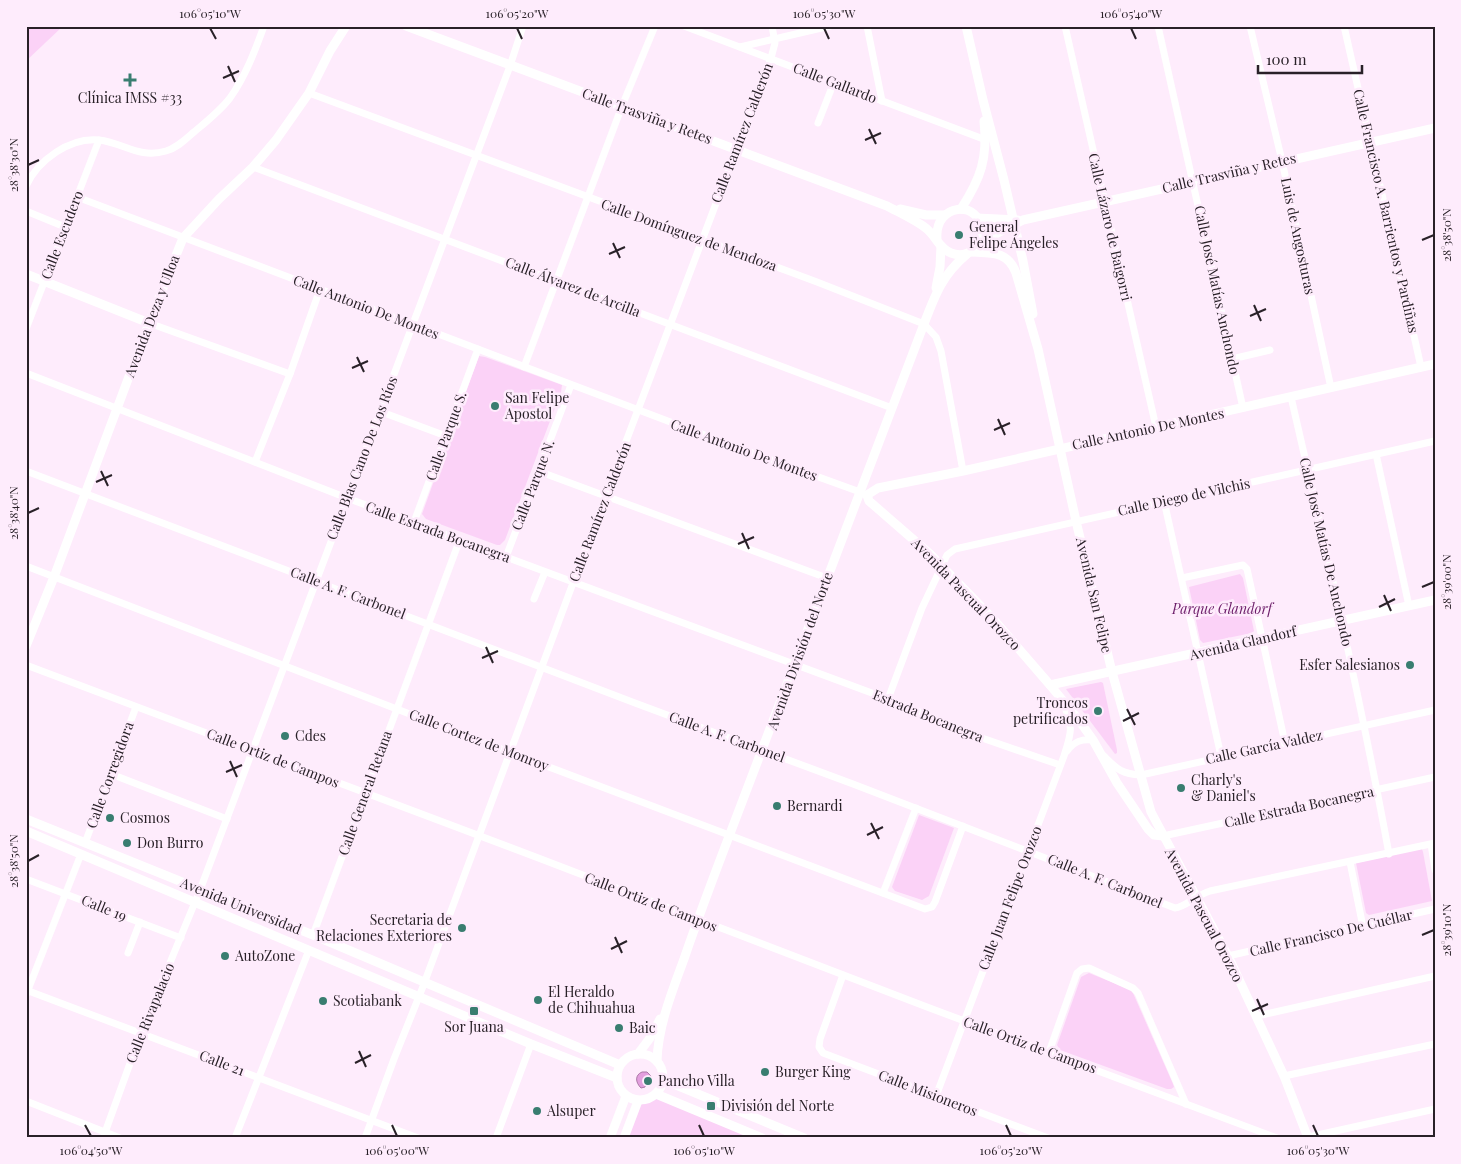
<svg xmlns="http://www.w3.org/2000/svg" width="1461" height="1164" font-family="'Playfair Display',serif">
<rect width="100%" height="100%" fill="#feecfc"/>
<g fill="#fbd2f7">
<polygon points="26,26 63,26 26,61"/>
<polygon points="479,356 485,357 562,385 561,392 505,540 500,545 497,545 426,519 422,514"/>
<polygon points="1240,574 1243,578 1254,631 1252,633 1203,643 1200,640 1189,587"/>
<polygon points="1101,682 1103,683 1117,750 1117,753 1115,754 1066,689"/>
<polygon points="919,815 954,828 929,896 922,900 895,891 892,887"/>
<polygon points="1420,849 1422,849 1423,852 1432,901 1369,915 1366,913 1356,863"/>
<polygon points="1089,973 1131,990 1133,993 1173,1084 1174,1087 1171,1089 1167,1089 1060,1050 1057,1045 1081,977"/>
<polygon points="656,1094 761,1138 624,1138 638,1101 645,1100"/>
</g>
<path fill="#e39fde" stroke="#ab79a7" d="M642,1072H647L651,1076L645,1087L641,1088C635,1082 635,1075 642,1072Z"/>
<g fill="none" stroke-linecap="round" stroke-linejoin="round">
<g stroke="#fff" stroke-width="7">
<polyline points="684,26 986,140"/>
<polyline points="867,26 882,101"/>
<polyline points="1065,26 1156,427"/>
<polyline points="1158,26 1243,408"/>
<polyline points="1250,26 1282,161 1331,388"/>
<polyline points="1344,26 1421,367"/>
<polyline points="740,47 830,26"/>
<polyline points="309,93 817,282 924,324 936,337 941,351 963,471"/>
<polyline points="818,123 834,82"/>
<polyline points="253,167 892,408"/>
<path d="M26,186C38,160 70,137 99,140C124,143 139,159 166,151C177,148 186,139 194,132C206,122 220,111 230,98C245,77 255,51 264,26"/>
<polyline points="77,197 747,451 860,492"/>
<polyline points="26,211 65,227"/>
<polyline points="149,323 290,374"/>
<polyline points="26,329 99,140"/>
<polyline points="1232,359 1270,350"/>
<polyline points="524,367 622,106 655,26"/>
<polyline points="26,373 347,498 888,699 982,738 1060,765"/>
<path d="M1291,397C1326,549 1361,701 1389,854"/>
<polyline points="379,411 446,436"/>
<polyline points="1376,454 1409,606"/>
<polyline points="255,462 290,374 320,289"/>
<path d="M26,471L635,703L853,784L1175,908C1185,907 1197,895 1210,891L1435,843"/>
<polyline points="538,471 827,578"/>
<polyline points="1164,501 1221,756"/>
<polyline points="414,522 478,349"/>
<polyline points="506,557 571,385"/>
<polyline points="26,566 459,733 925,909 932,907 935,902 963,826"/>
<polyline points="1182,578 1243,565 1247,569 1285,743"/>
<polyline points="534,599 545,572"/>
<polyline points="26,665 541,859 927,1007 1277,1138"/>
<polyline points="888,699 922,608 947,555 955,549 1435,441"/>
<path d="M1067,751C1075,741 1081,739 1093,740"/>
<path d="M1104,756C1117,769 1121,774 1141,775L1435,710"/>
<polyline points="111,774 227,819"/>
<polyline points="1163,836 1435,777"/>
<polyline points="85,843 136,707"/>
<polyline points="1431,844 1435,870"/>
<polyline points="1350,862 1363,927"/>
<polyline points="26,879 181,938"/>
<polyline points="883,893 916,808"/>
<polyline points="313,935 460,539"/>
<polyline points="128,953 140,922"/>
<polyline points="1228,956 1435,909"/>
<polyline points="843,975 820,1039 819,1047 823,1053 1048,1138"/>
<polyline points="26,990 418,1138"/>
<polyline points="26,995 81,854"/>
<polyline points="1257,1016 1435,976"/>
<polyline points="1049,1052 1077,973 1082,969 1089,968 1133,988 1138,993 1186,1104"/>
<polyline points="1284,1076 1435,1044"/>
<path d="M936,1096L1064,756C1072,730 1073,730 1064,704"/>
<polyline points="26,1101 120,1138"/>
<polyline points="103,1138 141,1033 200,890 510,66 523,26"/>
<polyline points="235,1138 309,950"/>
<polyline points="365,1138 394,1059 422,989 605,497 771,58 775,43 772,26"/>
<polyline points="496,1138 531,1044"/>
<polyline points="1304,1138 1435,1109"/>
</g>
<g stroke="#fff" stroke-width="9">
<path d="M406,26L887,206C900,213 916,220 927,229C936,237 940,249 951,253C966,259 984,247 982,231C980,199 934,203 937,239"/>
<polyline points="966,26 983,100 1004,180 1023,261 1033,314"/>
<polyline points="900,209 926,215 944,215"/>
<path d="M961,209C981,178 988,158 984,121"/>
<polyline points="977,218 1018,220"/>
<polyline points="980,242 1023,220 1435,128"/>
<path d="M971,252C992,253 1008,251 1016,273L1038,349L1076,521L1112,672L1151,812L1228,956L1284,1076L1308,1138"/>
<polyline points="26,274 149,323"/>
<polyline points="936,288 940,267 941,246"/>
<polyline points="867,495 878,488 963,471 1435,364"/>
<polyline points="867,495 869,501 930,554 994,620 1050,685 1078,719 1093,740 1117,783 1148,829 1154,835 1163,836"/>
<polyline points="26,646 54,577 149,323 183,238 219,199 253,167 276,140 309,93 330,51 346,26"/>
<polyline points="1050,685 1435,600"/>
<polyline points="26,819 313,935 620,1065"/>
<polyline points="26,831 531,1044 617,1078"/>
<circle cx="640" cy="1077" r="23"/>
<polyline points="638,1054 650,1038 660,1019"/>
<path d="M657,1061C658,1026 672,992 684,959C700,912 718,865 736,818C799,654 861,489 924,324C935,295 942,275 967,254"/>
<polyline points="664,1080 804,1138"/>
<polyline points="656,1094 762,1138"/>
<polyline points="610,1138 626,1096"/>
<polyline points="624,1138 638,1101"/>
</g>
</g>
<path fill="none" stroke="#292128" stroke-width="2" d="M210,28L216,39M517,28L522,39M824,28L829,39M1131,28L1136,39M228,66L235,82M223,78L239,71M869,129L876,144M865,140L881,133M28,165L39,160M1422,240L1434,235M613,243L620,258M609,254L625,247M1254,305L1261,321M1250,316L1266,309M357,357L364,372M352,368L368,361M998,419L1005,435M994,430L1010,423M101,471L108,486M96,482L112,475M28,513L39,508M742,533L749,549M738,544L754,537M1422,587L1434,582M1384,595L1391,611M1379,607L1395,599M486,647L493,663M482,658L498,651M1127,709L1135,725M1123,721L1139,713M230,761L237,777M226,772L242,765M871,823L879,839M867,835L883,827M28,861L39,855M1422,935L1434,930M615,937L622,953M611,949L627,941M1257,999L1264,1015M1252,1011L1268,1004M359,1051L366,1067M355,1063L371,1055M85,1125L91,1136M392,1125L397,1136M699,1125L704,1136M1006,1125L1011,1136M1313,1125L1318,1136"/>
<g fill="#397d70" stroke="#feecfc" stroke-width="2">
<path d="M127.5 72.5h5v5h5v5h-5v5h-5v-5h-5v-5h5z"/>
<circle cx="959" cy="235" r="5"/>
<circle cx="495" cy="406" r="5"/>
<circle cx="1410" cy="665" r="5"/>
<circle cx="1098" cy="711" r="5"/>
<circle cx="285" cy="736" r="5"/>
<circle cx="1181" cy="788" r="5"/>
<circle cx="777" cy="806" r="5"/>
<circle cx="110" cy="818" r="5"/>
<circle cx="127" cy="843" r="5"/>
<circle cx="462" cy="928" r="5"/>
<circle cx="225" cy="956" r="5"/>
<circle cx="538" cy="1000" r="5"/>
<circle cx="323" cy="1001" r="5"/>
<rect x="469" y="1006" width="10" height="10" rx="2.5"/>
<circle cx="619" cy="1028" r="5"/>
<circle cx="765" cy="1072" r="5"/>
<circle cx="648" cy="1081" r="5"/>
<rect x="706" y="1101" width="10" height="10" rx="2.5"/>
<circle cx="537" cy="1111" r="5"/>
</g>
<g text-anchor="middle" stroke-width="5" stroke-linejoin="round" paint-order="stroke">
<g font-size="14" fill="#292128" stroke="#feecfc">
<text transform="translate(835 83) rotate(21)" y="5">Calle Gallardo</text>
<text transform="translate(647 116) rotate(20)" y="5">Calle Trasviña y Retes</text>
<text transform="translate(742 133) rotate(-69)" y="5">Calle Ramírez Calderón</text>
<text transform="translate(1229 173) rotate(-13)" y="5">Calle Trasviña y Retes</text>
<text transform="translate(1386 211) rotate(77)" y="5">Calle Francisco A. Barrientos y Pardiñas</text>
<text transform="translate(1110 227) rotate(77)" y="5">Calle Lázaro de Baigorri</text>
<text transform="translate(62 235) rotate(-69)" y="5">Calle Escudero</text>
<text transform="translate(689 235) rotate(20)" y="5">Calle Domínguez de Mendoza</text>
<text transform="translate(1298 236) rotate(78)" y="5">Luis de Angosturas</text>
<text transform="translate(573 287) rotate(21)" y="5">Calle Álvarez de Arcilla</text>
<text transform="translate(1217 290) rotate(78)" y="5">Calle José Matías Anchondo</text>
<text transform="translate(366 307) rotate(21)" y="5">Calle Antonio De Montes</text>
<text transform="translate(152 316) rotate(-69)" y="5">Avenida Deza y Ulloa</text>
<text transform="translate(1148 429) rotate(-12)" y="5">Calle Antonio De Montes</text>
<text transform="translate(446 436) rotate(-70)" y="5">Calle Parque S.</text>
<text transform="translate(744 450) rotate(20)" y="5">Calle Antonio De Montes</text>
<text transform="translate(362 458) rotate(-69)" y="5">Calle Blas Cano De Los Ríos</text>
<text transform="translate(533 485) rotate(-69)" y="5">Calle Parque N.</text>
<text transform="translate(1184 497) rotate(-12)" y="5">Calle Diego de Vilchis</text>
<text transform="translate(600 512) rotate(-69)" y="5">Calle Ramírez Calderón</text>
<text transform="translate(438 532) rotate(20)" y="5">Calle Estrada Bocanegra</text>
<text transform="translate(1326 552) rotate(77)" y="5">Calle José Matías De Anchondo</text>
<text transform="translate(348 593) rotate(21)" y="5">Calle A. F. Carbonel</text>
<text transform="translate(966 594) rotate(46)" y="5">Avenida Pascual Orozco</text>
<text transform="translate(1094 595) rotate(77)" y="5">Avenida San Felipe</text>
<text transform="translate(1243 643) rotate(-13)" y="5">Avenida Glandorf</text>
<text transform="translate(800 651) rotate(-70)" y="5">Avenida División del Norte</text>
<text transform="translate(928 716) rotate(22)" y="5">Estrada Bocanegra</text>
<text transform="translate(727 737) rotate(20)" y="5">Calle A. F. Carbonel</text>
<text transform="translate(479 740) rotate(21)" y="5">Calle Cortez de Monroy</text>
<text transform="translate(1264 747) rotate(-12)" y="5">Calle García Valdez</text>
<text transform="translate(273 758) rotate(21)" y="5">Calle Ortiz de Campos</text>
<text transform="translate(110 775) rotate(-70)" y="5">Calle Corregidora</text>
<text transform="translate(365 793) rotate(-70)" y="5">Calle General Retana</text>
<text transform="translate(1299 807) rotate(-12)" y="5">Calle Estrada Bocanegra</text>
<text transform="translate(1105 881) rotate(22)" y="5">Calle A. F. Carbonel</text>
<text transform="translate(1010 898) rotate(-69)" y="5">Calle Juan Felipe Orozco</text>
<text transform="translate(651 902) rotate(21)" y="5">Calle Ortiz de Campos</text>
<text transform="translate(241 906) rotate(22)" y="5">Avenida Universidad</text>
<text transform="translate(104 908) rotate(22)" y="5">Calle 19</text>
<text transform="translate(1204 915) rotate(62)" y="5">Avenida Pascual Orozco</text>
<text transform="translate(1331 933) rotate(-13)" y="5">Calle Francisco De Cuéllar</text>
<text transform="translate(150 1013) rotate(-68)" y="5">Calle Rivapalacio</text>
<text transform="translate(1030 1045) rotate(20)" y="5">Calle Ortiz de Campos</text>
<text transform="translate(222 1063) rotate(21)" y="5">Calle 21</text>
<text transform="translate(928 1093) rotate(21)" y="5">Calle Misioneros</text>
</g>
<g font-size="14" fill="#292128" stroke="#feecfc" text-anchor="start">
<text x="130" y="103" text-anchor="middle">Clínica IMSS #33</text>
<text x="969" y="232">General<tspan x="969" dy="16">Felipe Ángeles</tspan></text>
<text x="505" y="403">San Felipe<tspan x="505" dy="16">Apostol</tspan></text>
<text x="1400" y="670" text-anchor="end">Esfer Salesianos</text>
<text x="1088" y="708" text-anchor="end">Troncos<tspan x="1088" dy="16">petrificados</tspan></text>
<text x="295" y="741">Cdes</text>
<text x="1191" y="785">Charly's<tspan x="1191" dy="16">&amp; Daniel's</tspan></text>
<text x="787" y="811">Bernardi</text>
<text x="120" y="823">Cosmos</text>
<text x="137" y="848">Don Burro</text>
<text x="452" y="925" text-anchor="end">Secretaria de<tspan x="452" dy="16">Relaciones Exteriores</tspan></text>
<text x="235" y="961">AutoZone</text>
<text x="548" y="997">El Heraldo<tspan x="548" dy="16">de Chihuahua</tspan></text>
<text x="333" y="1006">Scotiabank</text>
<text x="474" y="1032" text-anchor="middle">Sor Juana</text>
<text x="629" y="1033">Baic</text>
<text x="775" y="1077">Burger King</text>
<text x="658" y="1086">Pancho Villa</text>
<text x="721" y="1111">División del Norte</text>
<text x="547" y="1116">Alsuper</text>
</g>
<g font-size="14" font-style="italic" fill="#6c1d69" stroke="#feecfc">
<text x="1222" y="614">Parque Glandorf</text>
</g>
</g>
<rect width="1461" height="1164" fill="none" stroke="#feecfc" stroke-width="55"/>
<path d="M1258 65v8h104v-8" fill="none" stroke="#292128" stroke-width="2.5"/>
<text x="1266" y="65" font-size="15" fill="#292128" stroke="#feecfc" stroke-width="4" paint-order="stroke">100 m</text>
<rect x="28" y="28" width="1406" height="1108" fill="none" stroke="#292128" stroke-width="2"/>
<g font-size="12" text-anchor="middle" fill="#292128">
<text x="210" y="18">106°05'10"W</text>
<text x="517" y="18">106°05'20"W</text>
<text x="824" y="18">106°05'30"W</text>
<text x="1131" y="18">106°05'40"W</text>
<text transform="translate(14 165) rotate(-90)" y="4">28°38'30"N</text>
<text transform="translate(1447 235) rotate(-90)" y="4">28°38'50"N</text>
<text transform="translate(14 513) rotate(-90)" y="4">28°38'40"N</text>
<text transform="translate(1447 582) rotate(-90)" y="4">28°39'00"N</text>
<text transform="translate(14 861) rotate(-90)" y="4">28°38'50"N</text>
<text transform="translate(1447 930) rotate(-90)" y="4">28°39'10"N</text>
<text x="91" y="1155">106°04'50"W</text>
<text x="397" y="1155">106°05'00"W</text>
<text x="704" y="1155">106°05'10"W</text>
<text x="1011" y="1155">106°05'20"W</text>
<text x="1318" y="1155">106°05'30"W</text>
</g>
</svg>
